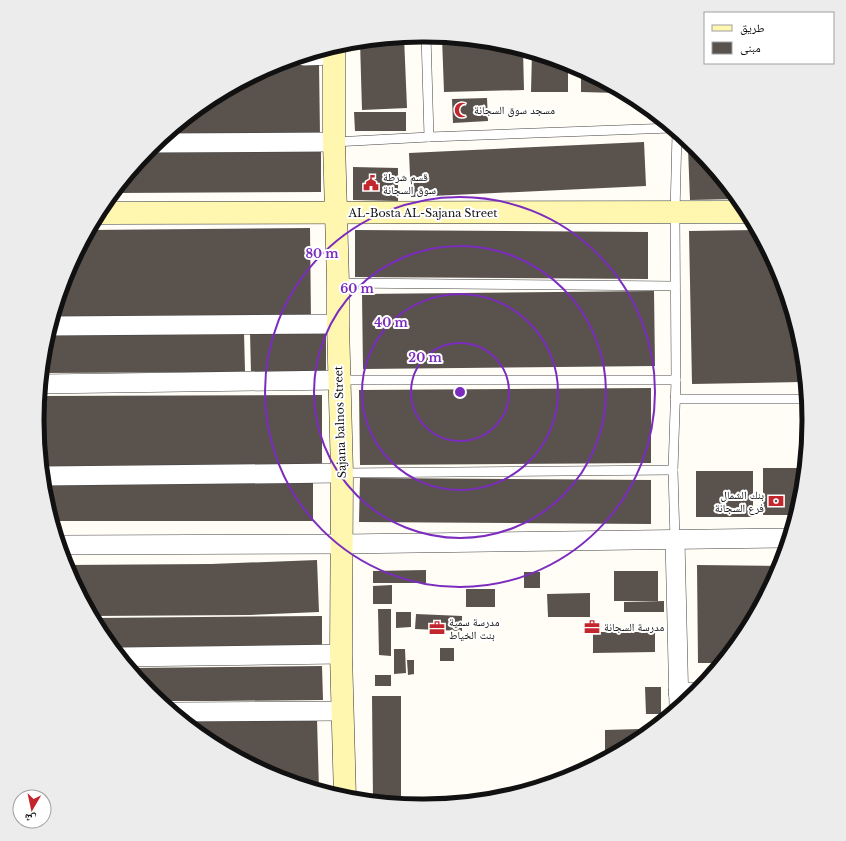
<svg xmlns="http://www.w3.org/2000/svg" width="846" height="841" font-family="'Libre Baskerville','Noto Naskh Arabic',serif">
<rect width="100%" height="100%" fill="#fffdf5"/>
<g fill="#5a524d">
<polygon points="404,37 407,108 362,110 360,41"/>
<polygon points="442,37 498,42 523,50 524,90 444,92"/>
<polygon points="532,53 568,64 568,92 531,92"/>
<polygon points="319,64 320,136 161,140 209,100 275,65"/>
<polygon points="581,70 618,90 618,93 581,92"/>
<polygon points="487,98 488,121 453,123 452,99"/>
<polygon points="354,112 406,112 406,131 355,131"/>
<polygon points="644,142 646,186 411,197 409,153"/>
<polygon points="688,148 696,148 737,199 690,200"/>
<polygon points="147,152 321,152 321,192 114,193"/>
<polygon points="353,167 398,168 398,201 353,200"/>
<polygon points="310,228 311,322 52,323 67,273 90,230"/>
<polygon points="355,230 648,232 648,279 355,277"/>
<polygon points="756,230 779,273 801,346 802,382 692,384 689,231"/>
<polygon points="654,291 655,366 363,369 362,294"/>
<polygon points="326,331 326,373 251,373 250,332"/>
<polygon points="244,332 245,372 42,373 45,345 49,333"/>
<polygon points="651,388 651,463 360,465 359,390"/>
<polygon points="322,395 322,471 43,472 38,420 40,396"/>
<polygon points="763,468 804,468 801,496 795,515 763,515"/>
<rect x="696" y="471" width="57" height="46"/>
<polygon points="360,478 651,480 651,524 359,522"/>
<polygon points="43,481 313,481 313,521 53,521 45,495"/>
<polygon points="317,560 319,612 249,615 92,616 66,565 211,564"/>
<polygon points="697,565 780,566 743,635 720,663 698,663"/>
<polygon points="426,570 426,583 373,583 373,571"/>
<rect x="614" y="571" width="44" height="30"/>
<rect x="524" y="572" width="16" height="16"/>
<polygon points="392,585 392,604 373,604 373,586"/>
<rect x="466" y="589" width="29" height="18"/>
<polygon points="590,593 590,617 548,617 547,594"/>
<polygon points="664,601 664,612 624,612 624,602"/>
<polygon points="378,609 391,609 391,656 379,655"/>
<polygon points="396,612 411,612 411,627 396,628"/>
<polygon points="416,614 462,616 462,631 415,629"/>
<polygon points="322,616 322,650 116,652 102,634 94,618"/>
<polygon points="593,632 655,632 655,652 593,653"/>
<rect x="440" y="648" width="14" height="13"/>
<polygon points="394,649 405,649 406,673 394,674"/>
<polygon points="407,660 414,660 414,674 408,675"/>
<polygon points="322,666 323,700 214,701 160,701 150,693 129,668"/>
<rect x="375" y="675" width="16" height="11"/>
<polygon points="645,687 661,687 661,714 646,714"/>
<polygon points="372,696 401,696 401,804 373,801"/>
<polygon points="317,719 319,790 275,777 209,741 185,721"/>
<polygon points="640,729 640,738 637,741 615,753 605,753 605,730"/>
</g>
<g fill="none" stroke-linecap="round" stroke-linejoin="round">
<defs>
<g id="lane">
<polyline points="426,35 429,137"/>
<polyline points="334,142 429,137 672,128"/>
<polyline points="338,283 675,286"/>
<polyline points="340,380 676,380"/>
<polyline points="675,399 806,399"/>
<polyline points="342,473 673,470"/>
<polyline points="675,540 673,470 676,380 675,213 677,133"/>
</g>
<g id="street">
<polyline points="304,56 334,55"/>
<polyline points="156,143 334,142"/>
<polyline points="51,326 338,324"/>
<polyline points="41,384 339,380"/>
<polyline points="43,476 342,473"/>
<polyline points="675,540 679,707"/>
<polyline points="60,545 342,544 788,538"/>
<polyline points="121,657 341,654"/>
<polyline points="678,692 697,692"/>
<polyline points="173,712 342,711"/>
</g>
<g id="secondary">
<polyline points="334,47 334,142 338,283 338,324 342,473 341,654 345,798"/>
<polyline points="99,213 747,212"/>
</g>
</defs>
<use href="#lane" stroke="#444" stroke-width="10"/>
<use href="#street" stroke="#444" stroke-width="20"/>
<use href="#secondary" stroke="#333" stroke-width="23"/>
<use href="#lane" stroke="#fff" stroke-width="9"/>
<use href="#street" stroke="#fff" stroke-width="19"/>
<use href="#secondary" stroke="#fff6b0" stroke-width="22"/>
</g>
<g fill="none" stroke="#7b2cbf" stroke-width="2">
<circle cx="460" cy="392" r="49"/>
<circle cx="460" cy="392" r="98"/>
<circle cx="460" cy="392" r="146"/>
<circle cx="460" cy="392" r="195"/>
</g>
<defs>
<symbol id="mosque-bare" viewBox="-9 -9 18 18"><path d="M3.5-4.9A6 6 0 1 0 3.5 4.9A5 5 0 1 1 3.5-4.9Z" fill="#c4262e" stroke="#fff" stroke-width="2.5" paint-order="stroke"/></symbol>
<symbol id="civic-bare" viewBox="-9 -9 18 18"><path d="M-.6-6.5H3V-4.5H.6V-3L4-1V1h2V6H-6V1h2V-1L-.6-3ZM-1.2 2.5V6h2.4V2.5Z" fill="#c4262e" stroke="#fff" stroke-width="2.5" paint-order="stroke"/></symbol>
<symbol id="bank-bare" viewBox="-9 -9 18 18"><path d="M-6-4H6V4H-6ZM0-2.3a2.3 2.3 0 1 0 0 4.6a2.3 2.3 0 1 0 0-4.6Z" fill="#c4262e" stroke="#fff" stroke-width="2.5" paint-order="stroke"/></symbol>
<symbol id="office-bare" viewBox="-9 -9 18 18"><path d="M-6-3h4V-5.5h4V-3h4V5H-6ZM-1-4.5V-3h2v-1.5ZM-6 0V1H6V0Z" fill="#c4262e" stroke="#fff" stroke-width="2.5" paint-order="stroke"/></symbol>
</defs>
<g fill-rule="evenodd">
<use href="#mosque-bare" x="451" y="99" width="22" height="22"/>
<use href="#civic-bare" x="360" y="172" width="22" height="22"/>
<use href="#bank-bare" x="765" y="490" width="22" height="22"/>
<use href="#office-bare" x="581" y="616" width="22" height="22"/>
<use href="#office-bare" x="426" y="617" width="22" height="22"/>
</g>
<g text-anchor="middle" stroke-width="4" stroke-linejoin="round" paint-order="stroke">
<g font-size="11" fill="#111" stroke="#fff" text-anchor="start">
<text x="474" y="114">مسجد سوق السجانة</text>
<text x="383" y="181">قسم شرطة<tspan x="383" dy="13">سوق السجانة</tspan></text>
<text x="764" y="499" text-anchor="end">بنك الشمال<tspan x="764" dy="13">فرع السجانة</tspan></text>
<text x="449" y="626">مدرسة سمية<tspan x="449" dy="13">بنت الخياط</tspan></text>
<text x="604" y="631">مدرسة السجانة</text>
</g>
<g font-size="11" fill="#111" stroke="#fff">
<text x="423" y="217">AL-Bosta AL-Sajana Street</text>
<text transform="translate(340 422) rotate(-92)" y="4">Sajana balnos Street</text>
</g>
</g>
<path d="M0 0H846V841H0ZM422 42H424A378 378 0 0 1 802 420V421A378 378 0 0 1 424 799H422A378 378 0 0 1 44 421V420A378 378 0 0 1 422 42Z" fill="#ececec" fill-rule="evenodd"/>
<path fill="none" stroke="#111" stroke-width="5" d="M422 42H424A378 378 0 0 1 802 420V421A378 378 0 0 1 424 799H422A378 378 0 0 1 44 421V420A378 378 0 0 1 422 42Z"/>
<circle cx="460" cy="392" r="6" fill="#7b2cbf" stroke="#fff" stroke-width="2"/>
<g font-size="12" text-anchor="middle" font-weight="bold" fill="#7b2cbf" stroke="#fff" stroke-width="4" stroke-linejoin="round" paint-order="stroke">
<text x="322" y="258">80 m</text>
<text x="357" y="293">60 m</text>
<text x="391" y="327">40 m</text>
<text x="425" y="362">20 m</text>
</g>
<rect x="704" y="12" width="130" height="52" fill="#ffffff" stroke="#a0a0a0"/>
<rect x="712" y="25" width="20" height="6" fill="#fff6b0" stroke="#a0a0a0"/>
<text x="740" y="32" font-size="12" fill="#111111">طريق</text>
<rect x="712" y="42" width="20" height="12" fill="#5a524d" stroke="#a0a0a0"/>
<text x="740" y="52" font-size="12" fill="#111111">مبنى</text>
<g transform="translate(32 809) rotate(189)"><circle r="19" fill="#ffffff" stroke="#a0a0a0"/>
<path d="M0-3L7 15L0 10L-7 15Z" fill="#c4262e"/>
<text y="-6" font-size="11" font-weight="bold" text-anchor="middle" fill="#111111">ش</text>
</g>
</svg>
